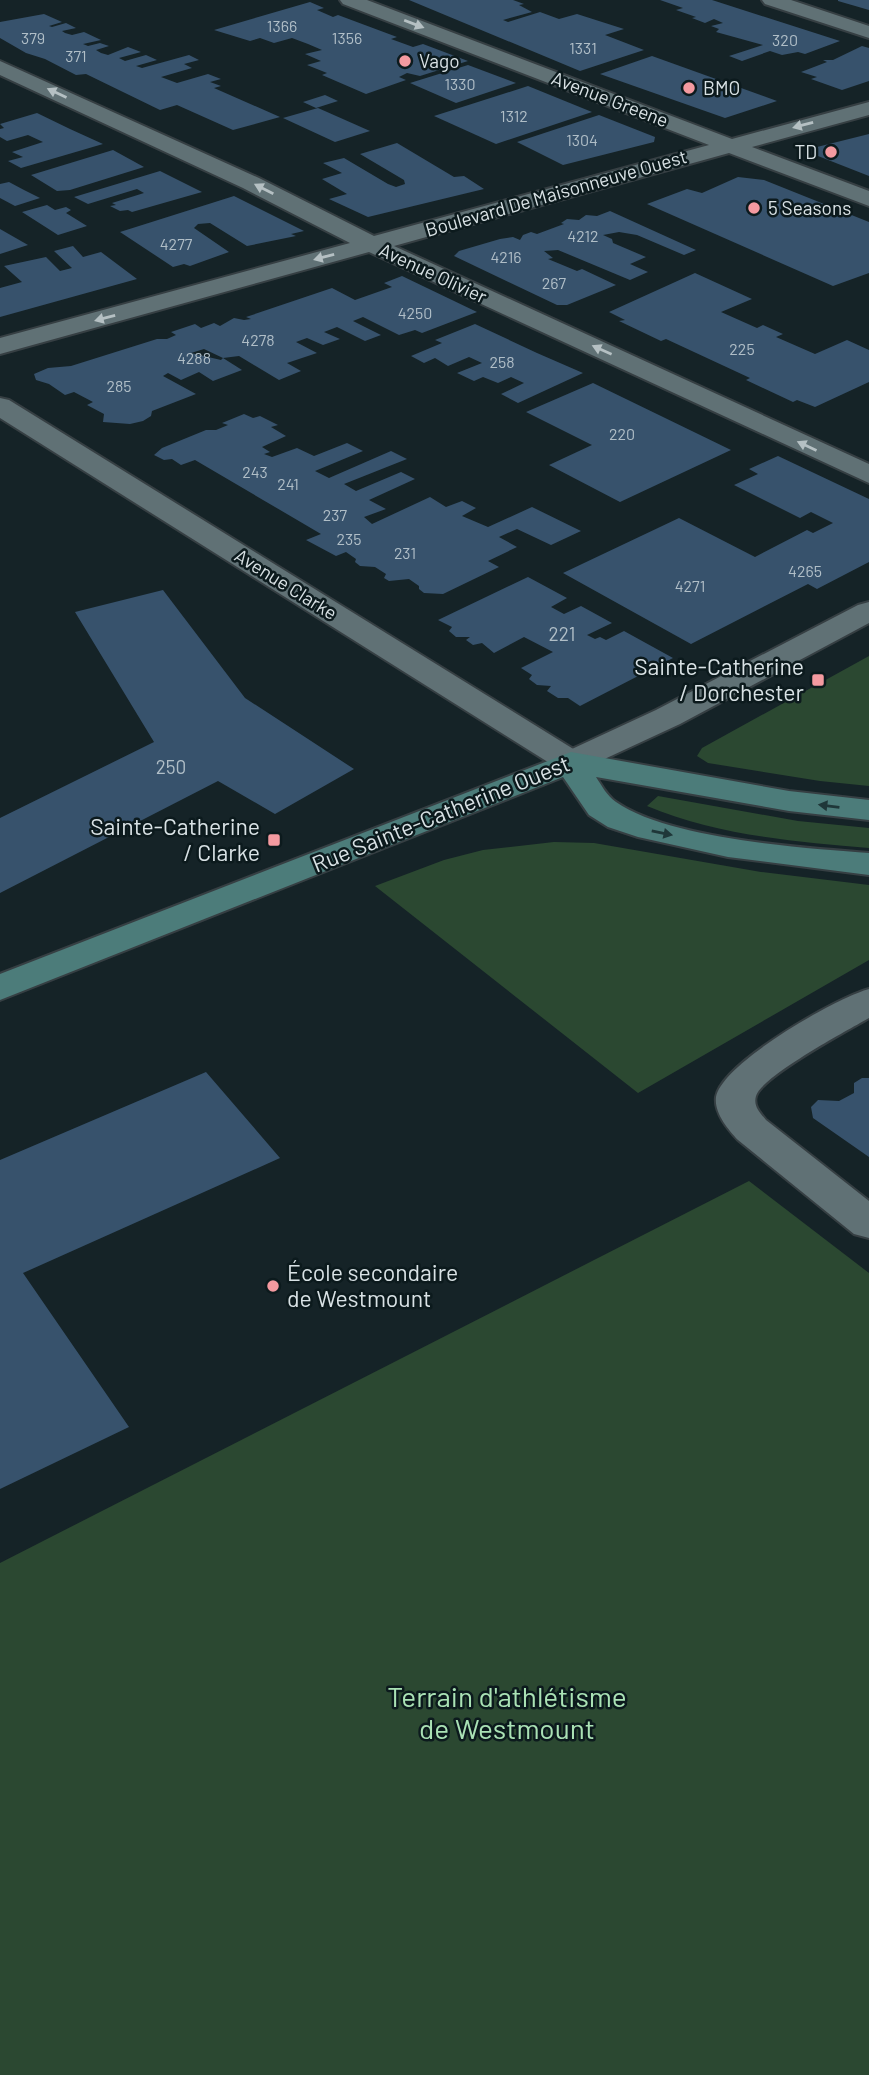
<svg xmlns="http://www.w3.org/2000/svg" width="869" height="2075" font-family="Barlow,sans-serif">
<rect width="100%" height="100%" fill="#152327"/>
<g fill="#2b4831">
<polygon points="869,656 869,786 820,781 708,763 697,756 702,748"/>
<path d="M658,796L798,821L869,828V848C795,842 716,835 647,806Z"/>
<polygon points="554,842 594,843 761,872 869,885 869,960 638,1093 375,886 444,860 483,850"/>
<polygon points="749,1181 869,1273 869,2075 0,2075 0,1563"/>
</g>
<g fill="#37526c" fill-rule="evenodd">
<polygon points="409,0 513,0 524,4 519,5 532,12 503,20 508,22 540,12 559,19 577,14 624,29 605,35 644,50 580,71"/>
<polygon points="660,0 712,0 840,41 805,54 798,52 782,55 770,51 742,61 729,56 763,45 716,32 719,29 711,26 723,23 714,19 705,23 692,18 696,17 676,10 683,8"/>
<polygon points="838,0 869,0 869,10 838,1"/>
<polygon points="310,2 324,8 317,10 333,17 338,15 397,37 391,39 413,47 423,44 468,61 420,76 407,73 399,77 406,80 366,94 322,75 327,73 307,65 321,61 305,54 322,50 308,44 292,38 274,43 260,38 250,41 214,30"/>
<polygon points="44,14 62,22 49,26 52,27 66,23 76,28 62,31 65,33 72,35 84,32 101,40 83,44 88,46 100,43 109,46 96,50 101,53 108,55 128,47 141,52 119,58 125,61 146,55 157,60 136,66 142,68 189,55 199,60 184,64 192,68 161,77 177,83 208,74 221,79 210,82 221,86 214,88 280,117 233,130 177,105 160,110 86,74 76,75 45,59 26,53 0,38 0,22"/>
<polygon points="862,46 869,48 869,81 842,90 811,79 817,77 801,72 827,62 823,60 833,60"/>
<polygon points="652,56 777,101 725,118 600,74"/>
<polygon points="468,65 516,83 456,103 410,83"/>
<polygon points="528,86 592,112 496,144 434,116"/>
<polygon points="325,95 338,101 316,108 303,102"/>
<polygon points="318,108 370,131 335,142 283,118"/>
<polygon points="37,113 70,129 103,144 21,168 8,161 23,157 12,152 43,142 28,135 7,141 0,137 0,129 4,128 0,124"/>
<polygon points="599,115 655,137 654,142 563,165 517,142"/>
<polygon points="869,134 869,176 818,156 817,147"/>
<polygon points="397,143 454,177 464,176 484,189 368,217 329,199 347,194 322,179 342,173 323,163 344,158 388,184 396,187 405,184 404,180 360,154"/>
<polygon points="113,150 144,167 70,190 57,191 31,175"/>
<polygon points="160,171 202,192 132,212 128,210 120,211 110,206 116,205 112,203 144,193 137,189 88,204 74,197"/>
<polygon points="738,177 764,180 869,222 869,273 833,286 647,204 687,189 702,193"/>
<polygon points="9,182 24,190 40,198 15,206 0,198 0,184"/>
<polygon points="234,196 304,231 291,234 296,236 247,246 210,223 198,224 194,228 229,252 190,266 184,264 173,267 120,232"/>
<polygon points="47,205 55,210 66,207 71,210 66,213 87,226 58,235 22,212"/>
<polygon points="610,211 696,250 684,255 637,235 619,232 603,235 612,239 613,243 646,257 630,264 648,272 630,280 558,250 544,251 553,258 548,259 577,271 582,269 616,285 567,305 557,305 454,256 459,251 500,239 513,237 520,240 523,235 531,232 537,234 564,224 561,223 567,219 579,220 586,215 597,216"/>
<polygon points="0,229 28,245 0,254"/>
<polygon points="73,246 83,257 101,252 137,279 0,317 0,288 22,282 4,266 46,257 60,271 72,268 54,251"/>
<polygon points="695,273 752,299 721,312 757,328 763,325 783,334 776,337 815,354 847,340 869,350 869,382 815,407 797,400 793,402 746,380 750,378 666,339 661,341 619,321 625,320 609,312"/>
<path d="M402,276L477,312L422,333L415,330L399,335L363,317L353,321L381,335L365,341L337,327L324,332L340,339L323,345L307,338L296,342L317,353L287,363L301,371L279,380L239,356L223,358L242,370L213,381L199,372L181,380L168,373L163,376L196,394L152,411L151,416L143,421L130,424L103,422L104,414L87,405L93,402L74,392L65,395L49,384L36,380L34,374L48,368L71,366L157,339H167L176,335L171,332L195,324L201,328L214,323L220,326L234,318L244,320L251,319L246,317L332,288L355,300L392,287L384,283ZM204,349L223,358L221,360L191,353Z"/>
<polygon points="475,324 537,353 583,373 518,403 501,394 524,383 511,377 498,383 483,377 474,381 457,373 482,363 469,357 448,366 435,358 424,363 411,356 442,343 435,340"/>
<polygon points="593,383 731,450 620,502 549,465 592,445 526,412"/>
<polygon points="244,414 253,418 260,416 278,425 271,427 286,436 262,447 270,452 264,454 272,457 297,448 314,456 347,443 363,451 315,471 329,478 391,451 407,459 344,484 356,491 401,472 415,479 369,500 386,509 364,517 372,524 430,497 446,507 462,501 476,508 462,516 488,527 532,507 581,531 551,545 517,529 499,537 517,547 488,561 499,567 443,594 424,593 419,589 419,586 409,579 389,581 384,578 386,574 375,567 360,566 355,562 356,559 346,552 336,556 306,540 321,534 195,460 181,465 172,459 164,460 154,455 162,448 206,430 216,430 228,425 222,423"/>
<polygon points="778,456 869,499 869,562 817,589 808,584 691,644 563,573 679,518 755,557 807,530 813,533 833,523 811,512 800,518 734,485 758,474 749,469"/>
<polygon points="528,577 567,598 551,607 564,614 581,606 612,623 587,635 595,639 600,637 606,640 624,631 673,658 580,706 568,698 558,698 547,691 551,686 537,685 529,679 532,675 521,668 553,652 524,637 494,653 482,643 473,645 466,640 470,637 456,637 449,631 452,627 438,620"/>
<polygon points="163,590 245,698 354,769 275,814 218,781 0,893 0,818 154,742 75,612"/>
<polygon points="206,1072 280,1158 23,1273 129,1427 0,1489 0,1160"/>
<polygon points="862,1078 869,1078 869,1157 813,1118 811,1107 818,1100 839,1101 854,1093 854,1083"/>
</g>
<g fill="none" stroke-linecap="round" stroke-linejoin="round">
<defs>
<g id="minor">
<polygon points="340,0 367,0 732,139 869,102 869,115 752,147 869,191 869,206 729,153 394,246 869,464 869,483 369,252 0,354 0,338 350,243 243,188 0,75 0,61 259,178 374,236 709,145 343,4"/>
<polygon points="762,0 791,0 869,26 869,38 765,4"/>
<polygon points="0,398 9,400 583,755 588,762 583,769 571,772 559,769 0,418"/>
<path d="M869,989V1018C848,1030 762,1076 756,1096C753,1106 760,1113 766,1120L869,1201V1238L854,1234L738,1140C728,1129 714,1113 716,1097C722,1063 836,998 869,989Z"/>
</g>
<polygon id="tertiary" points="869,602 869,623 680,724 583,769 571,772 559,769 554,762 559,755 656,710 858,605"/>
<path id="secondary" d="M571,752L789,791L869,800V820L789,811L596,777C602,786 607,796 616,802C669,839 803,848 869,853V875L728,857L638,837L608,827L589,815L563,777L0,1000V974Z"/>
</defs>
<use href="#minor" stroke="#363f43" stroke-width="4"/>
<use href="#tertiary" stroke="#363f43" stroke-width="4"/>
<use href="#secondary" stroke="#363f43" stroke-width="4"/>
<use href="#minor" fill="#607175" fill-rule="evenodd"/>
<use href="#tertiary" fill="#607175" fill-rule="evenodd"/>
<use href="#secondary" fill="#4c7c7a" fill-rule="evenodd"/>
</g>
<defs><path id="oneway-solid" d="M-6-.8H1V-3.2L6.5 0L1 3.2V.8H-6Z" transform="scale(1.75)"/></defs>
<g fill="#b5c0c3">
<use href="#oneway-solid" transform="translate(414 24) rotate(21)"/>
<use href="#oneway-solid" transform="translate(57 93) rotate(-155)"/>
<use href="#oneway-solid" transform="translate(803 125) rotate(165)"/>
<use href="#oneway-solid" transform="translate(264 189) rotate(-153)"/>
<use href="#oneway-solid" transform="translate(324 257) rotate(165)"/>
<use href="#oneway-solid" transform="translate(105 318) rotate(165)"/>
<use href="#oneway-solid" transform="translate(602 350) rotate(-156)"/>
<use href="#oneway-solid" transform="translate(807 446) rotate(-155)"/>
</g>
<g fill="#1f3739">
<use href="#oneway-solid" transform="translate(829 806) rotate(-173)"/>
<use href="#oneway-solid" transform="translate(662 833) rotate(12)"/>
</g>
<g fill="#f49aa0" stroke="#0c1a1d" stroke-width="2.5">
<circle cx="405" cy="61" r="7"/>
<circle cx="689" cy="88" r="7"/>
<circle cx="831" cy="152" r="7"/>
<circle cx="754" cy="208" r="7"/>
<rect x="811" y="673" width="14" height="14" rx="3.5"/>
<rect x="267" y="833" width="14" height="14" rx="3.5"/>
<circle cx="273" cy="1286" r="7"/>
</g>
<g text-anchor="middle" stroke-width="5" stroke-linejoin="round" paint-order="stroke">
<g font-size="16" fill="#b0bec7">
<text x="282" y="32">1366</text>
<text x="33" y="44">379</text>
<text x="347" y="44">1356</text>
<text x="785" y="46">320</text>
<text x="583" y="54">1331</text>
<text x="76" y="62">371</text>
<text x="460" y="90">1330</text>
<text x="514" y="122">1312</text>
<text x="582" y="146">1304</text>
<text x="583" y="242">4212</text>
<text x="176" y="250">4277</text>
<text x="506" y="263">4216</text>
<text x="554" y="289">267</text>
<text x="415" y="319">4250</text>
<text x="258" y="346">4278</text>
<text x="742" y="355">225</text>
<text x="194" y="364">4288</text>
<text x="502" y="368">258</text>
<text x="119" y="392">285</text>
<text x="622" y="440">220</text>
<text x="255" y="478">243</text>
<text x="288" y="490">241</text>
<text x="335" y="521">237</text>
<text x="349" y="545">235</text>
<text x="405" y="559">231</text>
<text x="805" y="577">4265</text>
<text x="690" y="592">4271</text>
</g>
<g font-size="19" fill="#d9e2e5" stroke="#0c1a1d" text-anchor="start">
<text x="419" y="68">Vago</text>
<text x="703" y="95">BMO</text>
<text x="817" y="159" text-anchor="end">TD</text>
<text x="768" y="215">5 Seasons</text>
</g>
<g font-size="19" fill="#d9e2e5" stroke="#0c1a1d">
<text transform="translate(610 99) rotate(21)" y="7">Avenue Greene</text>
<text transform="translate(556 193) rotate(-16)" y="7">Boulevard De Maisonneuve Ouest</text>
<text transform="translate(433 273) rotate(25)" y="7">Avenue Olivier</text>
<text transform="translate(286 584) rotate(32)" y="7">Avenue Clarke</text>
</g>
<g font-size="19" fill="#b0bec7">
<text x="562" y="641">221</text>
<text x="171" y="774">250</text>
</g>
<g font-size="23" fill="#d9e2e5" stroke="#0c1a1d" text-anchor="end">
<text x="804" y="675">Sainte-Catherine<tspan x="804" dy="26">/ Dorchester</tspan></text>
<text x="260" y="835">Sainte-Catherine<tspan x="260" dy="26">/ Clarke</tspan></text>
<text x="287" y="1281" text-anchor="start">École secondaire<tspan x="287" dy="26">de Westmount</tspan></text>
</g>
<g font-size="23" fill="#d9e2e5" stroke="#0c1a1d">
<text transform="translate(441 814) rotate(-22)" y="8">Rue Sainte-Catherine Ouest</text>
</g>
<g font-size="28" fill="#aae2b5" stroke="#0c1a1d">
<text x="507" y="1707">Terrain d'athlétisme<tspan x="507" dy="32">de Westmount</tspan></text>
</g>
</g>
</svg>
